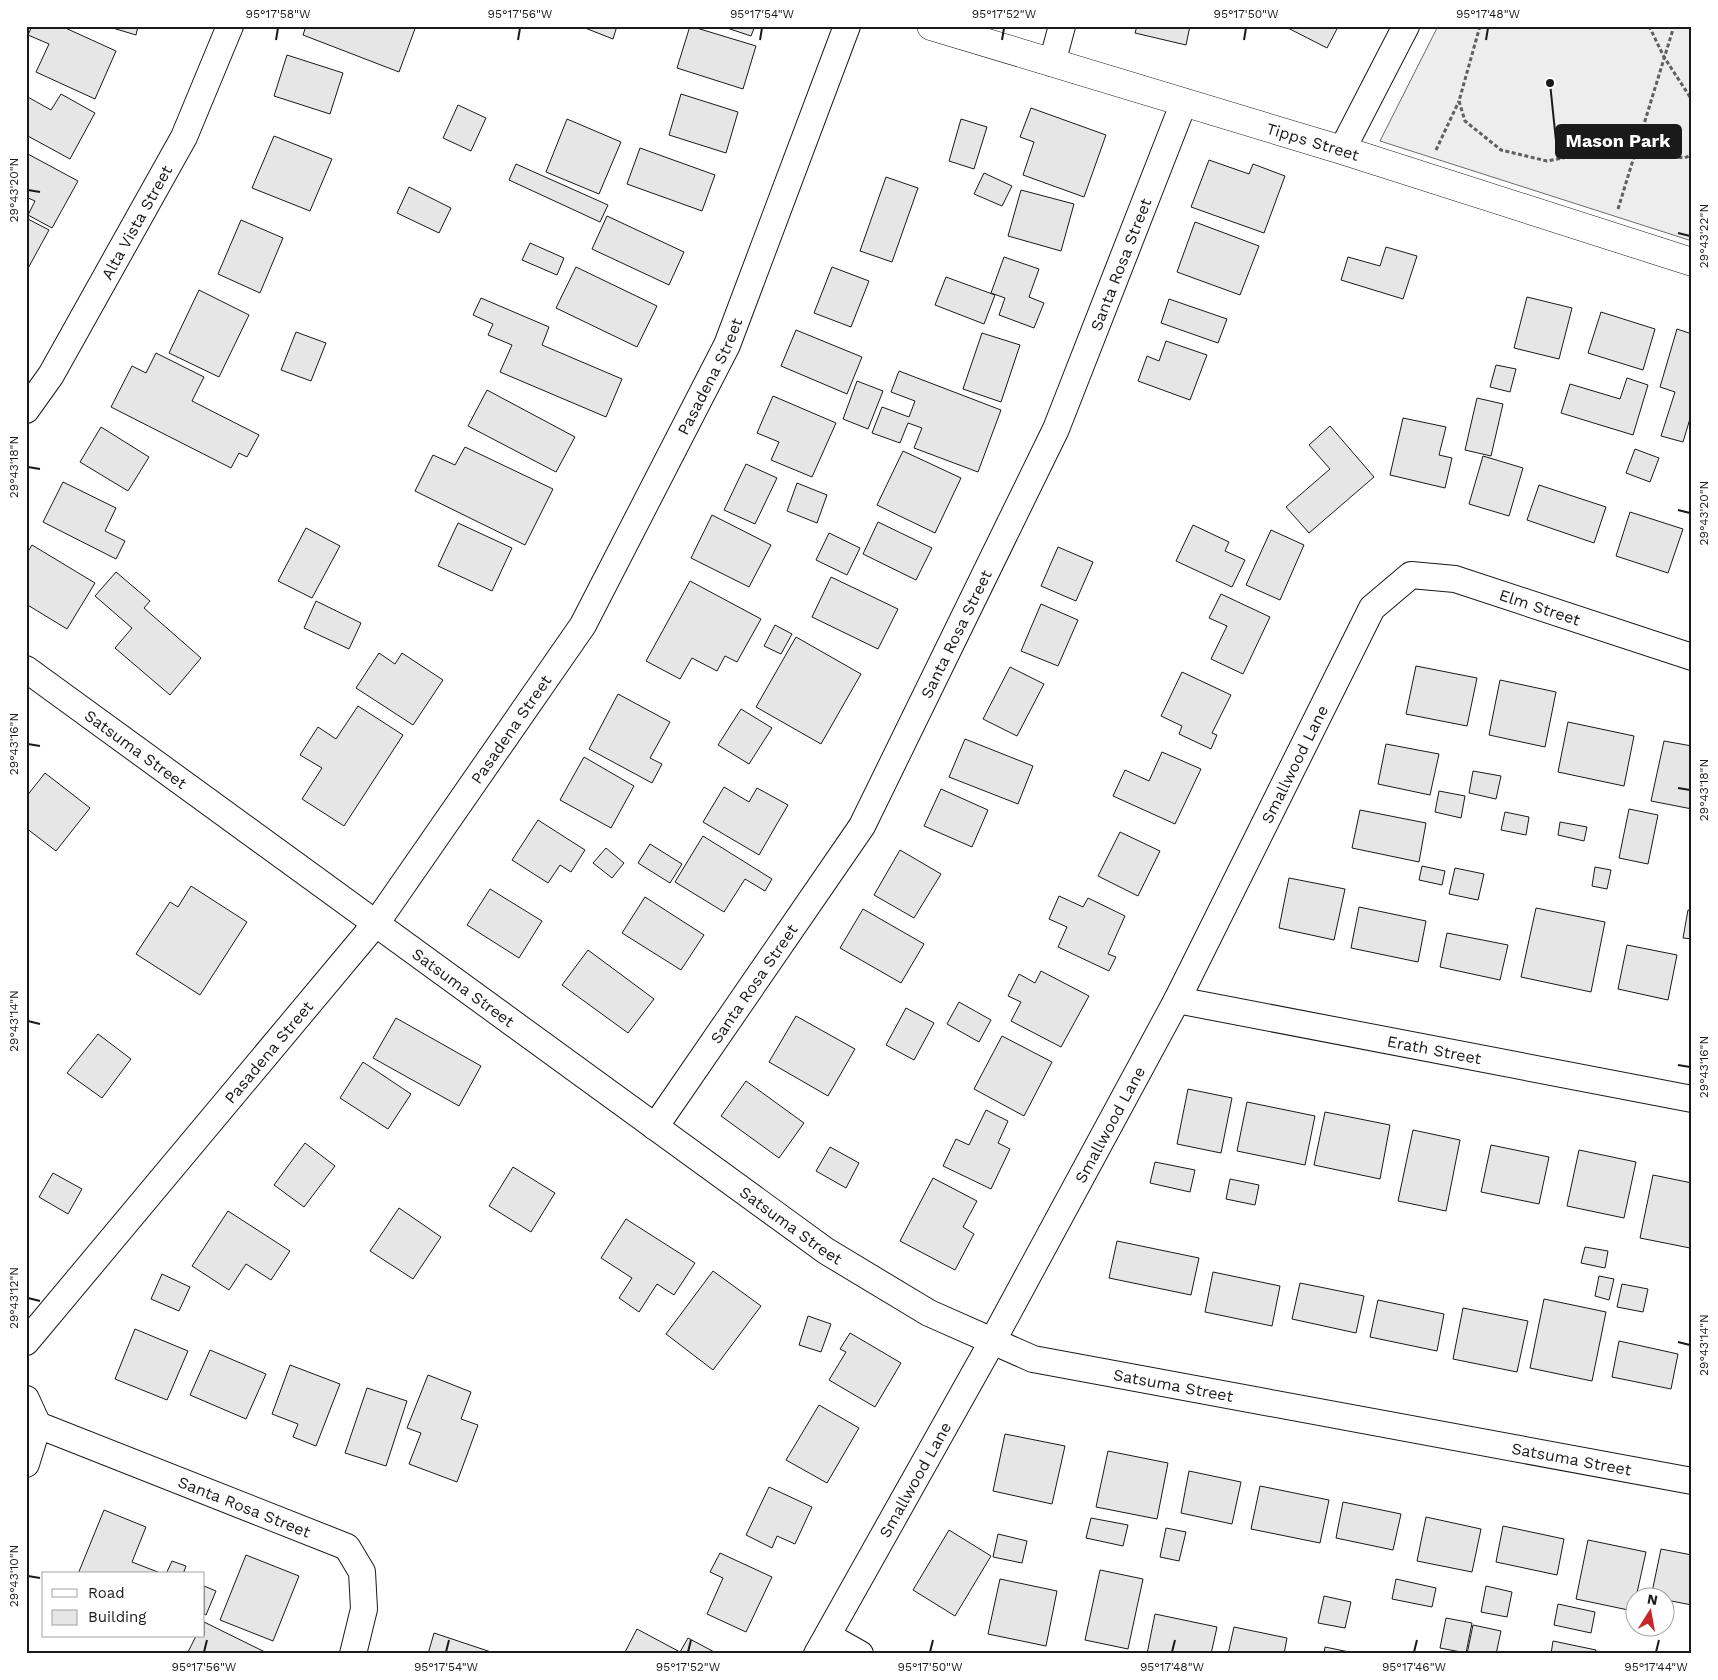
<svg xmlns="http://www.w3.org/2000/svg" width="1718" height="1680" font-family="'Work Sans',sans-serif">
<rect width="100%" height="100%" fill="#fff"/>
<polygon fill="#ededed" stroke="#6a6a6a" points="1438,26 1692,26 1692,241 1380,141"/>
<g fill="#e6e6e6" stroke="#1a1a1a">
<polygon points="32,26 61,26 116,51 95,99 36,72 49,44 28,35"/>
<polygon points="106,26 138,26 136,35"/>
<polygon points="306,26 416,26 399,72 303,35"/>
<polygon points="580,26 617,26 613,39"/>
<polygon points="690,26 756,46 743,89 677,68"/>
<polygon points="721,26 755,26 751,36"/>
<polygon points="1137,26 1190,26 1186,45 1135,33"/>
<polygon points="1284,26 1337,26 1338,27 1327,48"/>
<polygon points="287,55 343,73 330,114 274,96"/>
<polygon points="61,94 95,113 70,159 26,135 26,96 51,110"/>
<polygon points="681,94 738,112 726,153 669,135"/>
<polygon points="458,105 486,118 471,151 443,138"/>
<polygon points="1031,108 1106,135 1084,197 1023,175 1034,142 1020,137"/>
<polygon points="567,119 621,142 599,194 546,172"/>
<polygon points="961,119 987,127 974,169 949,161"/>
<polygon points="274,136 332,159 310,211 252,188"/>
<polygon points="640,148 715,175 702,211 627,184"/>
<polygon points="26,153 78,181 52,228 28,215 35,201 26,197"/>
<polygon points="1209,160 1249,174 1253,164 1285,176 1264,233 1191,207"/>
<polygon points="516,164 608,205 600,222 509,180"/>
<polygon points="984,173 1012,186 1002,206 974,194"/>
<polygon points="886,177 918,188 892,262 860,251"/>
<polygon points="409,187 451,208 439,233 397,213"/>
<polygon points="1021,190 1074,204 1061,251 1008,236"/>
<polygon points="607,216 684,252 669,285 592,249"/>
<polygon points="26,218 49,230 26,272"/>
<polygon points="241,220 283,238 260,293 218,274"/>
<polygon points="1195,222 1259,246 1240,295 1177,272"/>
<polygon points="530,243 564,258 557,275 522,260"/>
<polygon points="1386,247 1417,256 1403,299 1341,280 1348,257 1380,266"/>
<polygon points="1004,257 1039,269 1029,297 1044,303 1034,328 999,315 1005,298 991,293"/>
<polygon points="576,267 657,306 637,347 556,308"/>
<polygon points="832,267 869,281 851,327 814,313"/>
<polygon points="946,277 995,295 984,324 935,305"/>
<polygon points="199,290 249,315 219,377 169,353"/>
<polygon points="1527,297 1572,308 1559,359 1514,348"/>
<polygon points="481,298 549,327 542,345 622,379 606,417 500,372 512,345 488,335 493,324 473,315"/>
<polygon points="1169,299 1227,319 1218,343 1161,323"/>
<polygon points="1601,312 1655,329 1643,370 1588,353"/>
<polygon points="1677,329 1692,334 1692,412 1683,442 1661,436 1675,392 1660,387"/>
<polygon points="796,330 862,357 847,394 781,366"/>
<polygon points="296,332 326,343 311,381 281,370"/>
<polygon points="982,333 1020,345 1001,402 963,389"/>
<polygon points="1166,341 1207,355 1190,400 1138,381 1147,356 1159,361"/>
<polygon points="156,353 204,377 192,401 259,435 247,457 239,453 231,468 111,407 132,366 146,373"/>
<polygon points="1496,365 1516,369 1510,392 1490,387"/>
<polygon points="899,371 1001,410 978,472 914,448 922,428 908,423 900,443 872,433 882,407 909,417 915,401 891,392"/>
<polygon points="1627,378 1648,385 1633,435 1561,413 1570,384 1620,399"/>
<polygon points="857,381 883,391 868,429 843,419"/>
<polygon points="487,390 575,437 556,472 468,426"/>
<polygon points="773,396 836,423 812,477 771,460 779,442 757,433"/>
<polygon points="1477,398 1503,404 1491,456 1465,450"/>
<polygon points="1403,418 1446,427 1439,455 1452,458 1445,488 1390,475"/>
<polygon points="1330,426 1374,477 1309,533 1286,507 1330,469 1309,445"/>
<polygon points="101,427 149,457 128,491 80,462"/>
<polygon points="465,447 553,489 525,545 415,491 433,455 455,465"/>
<polygon points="1635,449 1659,458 1650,482 1626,473"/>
<polygon points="903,451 961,478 935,533 877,505"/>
<polygon points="1483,456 1523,468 1509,516 1469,504"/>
<polygon points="746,464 777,478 755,524 724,510"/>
<polygon points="63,482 116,508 105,531 125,541 116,559 43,522"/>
<polygon points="797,483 827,495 817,523 787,511"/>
<polygon points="1539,485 1606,507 1594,543 1527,520"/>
<polygon points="1630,512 1683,529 1668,573 1616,556"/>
<polygon points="712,515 771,545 749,587 691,558"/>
<polygon points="878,522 932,548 916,580 863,554"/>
<polygon points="458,523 512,548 492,591 438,566"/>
<polygon points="1193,525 1229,542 1225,551 1245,560 1232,587 1176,561"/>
<polygon points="306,528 340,546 312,598 278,581"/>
<polygon points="1271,530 1304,545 1280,600 1246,585"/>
<polygon points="829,533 860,548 847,575 816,560"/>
<polygon points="32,545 95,583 67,629 26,604 26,555"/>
<polygon points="1058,547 1093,562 1076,601 1041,586"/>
<polygon points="116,572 150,601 144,608 201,658 170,695 115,648 132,628 95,596"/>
<polygon points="831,577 898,609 878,649 812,617"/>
<polygon points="690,581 761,619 737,662 725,656 717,671 692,658 680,679 646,661"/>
<polygon points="1221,594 1270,617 1243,674 1211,659 1227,626 1209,618"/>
<polygon points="316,601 361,623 349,649 304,628"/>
<polygon points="1041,604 1078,620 1058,666 1021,651"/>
<polygon points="775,625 792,634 781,654 764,646"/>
<polygon points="796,637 861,674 821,744 756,707"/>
<polygon points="379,653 395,664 402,653 443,680 413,725 356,688"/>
<polygon points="1416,666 1477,678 1467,726 1406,714"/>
<polygon points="1010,667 1044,684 1017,736 983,719"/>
<polygon points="1182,672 1231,695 1212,733 1217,735 1211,749 1179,734 1182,726 1161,716"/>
<polygon points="1500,680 1556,692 1545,747 1489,735"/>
<polygon points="618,694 670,722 650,758 662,764 652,783 589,749"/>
<polygon points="358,706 403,735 344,826 302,799 322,768 300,755 318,727 336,739"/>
<polygon points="741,709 772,728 749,764 718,745"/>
<polygon points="1568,722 1634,736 1624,786 1558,772"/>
<polygon points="965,739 1033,766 1018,804 949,777"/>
<polygon points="1664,741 1692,746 1692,809 1651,801"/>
<polygon points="1386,744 1439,754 1430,795 1378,784"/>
<polygon points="1162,752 1201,769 1175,824 1113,796 1125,770 1149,781"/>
<polygon points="584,757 634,786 611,828 560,800"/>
<polygon points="1473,771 1501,776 1496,799 1469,793"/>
<polygon points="45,773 90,808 56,851 26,828 26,797"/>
<polygon points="724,787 749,802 757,788 788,805 759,855 703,822"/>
<polygon points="941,789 988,810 972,847 924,826"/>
<polygon points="1439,791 1465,796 1461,818 1435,812"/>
<polygon points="1629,809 1658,815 1648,864 1619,858"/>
<polygon points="1360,810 1426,823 1419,862 1352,848"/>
<polygon points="1505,812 1529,817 1526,835 1501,830"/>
<polygon points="538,820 585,850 571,872 560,865 548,883 512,860"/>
<polygon points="1560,822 1587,827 1584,841 1558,835"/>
<polygon points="1120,832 1160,851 1138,896 1098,876"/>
<polygon points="703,836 772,879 765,891 745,879 724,912 675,882"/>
<polygon points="650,844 682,864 670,883 638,863"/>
<polygon points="606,848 624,863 612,878 593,863"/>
<polygon points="900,850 941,874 914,918 874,895"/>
<polygon points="1422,866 1445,871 1442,885 1419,880"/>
<polygon points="1595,867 1611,870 1607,889 1592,886"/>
<polygon points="1455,868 1484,874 1478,900 1449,894"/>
<polygon points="1289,878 1345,889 1334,940 1279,928"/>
<polygon points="191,886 247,922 200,995 136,954 170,902 178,907"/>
<polygon points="490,889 542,921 519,958 467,925"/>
<polygon points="1059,896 1083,907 1088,898 1125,916 1108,954 1116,957 1109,971 1058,947 1067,927 1049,919"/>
<polygon points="645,897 704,935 681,970 622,933"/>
<polygon points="1359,907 1426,921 1418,962 1351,948"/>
<polygon points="1536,908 1605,922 1591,992 1521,977"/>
<polygon points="863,909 924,944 901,983 840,948"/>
<polygon points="1688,910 1692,910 1692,939 1683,938"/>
<polygon points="1447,933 1508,945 1500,980 1440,967"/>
<polygon points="1627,945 1677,955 1668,1000 1618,989"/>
<polygon points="588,950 654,999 628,1033 562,985"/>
<polygon points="1041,971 1089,996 1061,1047 1011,1021 1021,1002 1008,996 1019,974 1035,983"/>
<polygon points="959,1002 991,1020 979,1042 947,1024"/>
<polygon points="906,1008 934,1023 914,1060 886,1045"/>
<polygon points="796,1016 855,1049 828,1096 769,1062"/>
<polygon points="396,1018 481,1066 459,1106 373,1058"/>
<polygon points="98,1034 131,1059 102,1098 67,1073"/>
<polygon points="1002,1036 1052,1062 1024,1116 974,1089"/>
<polygon points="363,1062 411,1094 388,1129 340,1098"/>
<polygon points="746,1081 804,1123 779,1158 721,1116"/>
<polygon points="1188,1089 1232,1098 1221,1153 1177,1144"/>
<polygon points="1247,1102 1315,1116 1305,1165 1237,1151"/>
<polygon points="986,1110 1008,1121 998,1143 1010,1149 991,1189 943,1166 956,1139 969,1145"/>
<polygon points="1325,1112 1390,1125 1380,1179 1314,1165"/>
<polygon points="1413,1130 1460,1140 1446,1211 1398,1201"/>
<polygon points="305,1143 335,1166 304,1207 274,1185"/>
<polygon points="1491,1145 1549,1157 1539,1204 1481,1192"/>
<polygon points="830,1147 859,1163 846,1188 816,1171"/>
<polygon points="1579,1150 1636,1162 1624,1218 1567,1206"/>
<polygon points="1155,1162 1195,1170 1190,1192 1150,1183"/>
<polygon points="513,1167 555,1193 531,1232 489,1206"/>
<polygon points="53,1173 82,1189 68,1214 39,1197"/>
<polygon points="1653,1175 1692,1183 1690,1248 1640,1238"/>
<polygon points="933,1178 977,1201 963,1227 974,1234 955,1270 900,1241"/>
<polygon points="1230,1179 1259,1185 1255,1205 1226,1199"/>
<polygon points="399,1208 441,1237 413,1279 370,1251"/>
<polygon points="228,1211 290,1251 271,1280 246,1264 229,1290 192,1266"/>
<polygon points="626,1219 695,1263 674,1295 657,1284 639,1312 619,1298 632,1278 601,1258"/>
<polygon points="1117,1241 1199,1258 1191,1295 1109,1278"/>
<polygon points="1585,1247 1608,1251 1605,1268 1581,1263"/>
<polygon points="713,1271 761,1306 713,1370 666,1334"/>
<polygon points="1213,1272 1280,1286 1272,1326 1205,1312"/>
<polygon points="162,1274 190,1287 179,1311 151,1299"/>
<polygon points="1599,1276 1614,1279 1609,1300 1595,1296"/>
<polygon points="1300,1283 1364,1296 1356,1333 1292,1319"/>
<polygon points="1622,1284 1648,1289 1643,1312 1617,1307"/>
<polygon points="1544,1299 1606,1312 1592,1381 1530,1368"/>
<polygon points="1378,1300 1444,1314 1437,1351 1370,1337"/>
<polygon points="1463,1308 1528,1321 1517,1372 1453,1359"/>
<polygon points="808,1316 831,1324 821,1352 799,1345"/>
<polygon points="135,1329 188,1351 167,1400 115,1379"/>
<polygon points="850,1333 901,1363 875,1407 829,1380 846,1352 840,1349"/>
<polygon points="1619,1341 1678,1354 1671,1389 1612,1377"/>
<polygon points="210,1350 266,1374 246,1419 190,1395"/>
<polygon points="290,1365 340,1384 316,1446 293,1437 298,1424 272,1414"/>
<polygon points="428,1375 471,1392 461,1419 478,1425 457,1482 409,1464 421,1433 407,1428"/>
<polygon points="367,1388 407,1401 386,1466 345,1453"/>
<polygon points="819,1405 859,1428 827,1483 786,1460"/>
<polygon points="1005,1434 1065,1446 1052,1504 993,1491"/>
<polygon points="1108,1451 1168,1463 1157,1519 1096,1507"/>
<polygon points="1189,1471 1241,1482 1232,1524 1181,1513"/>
<polygon points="1260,1486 1329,1500 1320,1543 1251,1529"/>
<polygon points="769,1487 812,1507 795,1544 777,1536 772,1548 746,1535"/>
<polygon points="1343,1502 1401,1514 1393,1550 1336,1538"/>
<polygon points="104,1510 146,1527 132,1562 163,1574 78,1574"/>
<polygon points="1426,1517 1481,1529 1472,1572 1417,1561"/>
<polygon points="1091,1518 1128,1525 1123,1546 1086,1538"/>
<polygon points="1503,1526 1564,1539 1557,1575 1496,1562"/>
<polygon points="1166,1528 1186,1532 1179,1561 1160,1557"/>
<polygon points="949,1530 991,1556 955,1616 913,1590"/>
<polygon points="998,1534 1027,1541 1022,1563 993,1557"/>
<polygon points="1588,1540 1646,1552 1633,1611 1576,1599"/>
<polygon points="1661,1549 1692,1555 1692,1605 1666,1600 1666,1598 1651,1597"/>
<polygon points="720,1553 772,1577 746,1632 707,1614 723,1578 710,1572"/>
<polygon points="246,1555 299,1576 273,1641 220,1620"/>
<polygon points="172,1561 186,1566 183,1574 166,1574"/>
<polygon points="1100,1570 1143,1579 1128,1649 1085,1640"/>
<polygon points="1000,1579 1057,1591 1046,1646 988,1634"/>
<polygon points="1396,1579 1436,1588 1432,1607 1392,1599"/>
<polygon points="204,1586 216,1591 206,1615 204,1614"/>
<polygon points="1486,1586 1512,1592 1507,1617 1481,1612"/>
<polygon points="1324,1596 1351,1602 1345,1628 1318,1623"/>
<polygon points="1558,1604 1595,1612 1591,1633 1554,1625"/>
<polygon points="1155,1614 1217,1627 1211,1654 1147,1654"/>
<polygon points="1446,1618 1472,1623 1466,1653 1440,1648"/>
<polygon points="204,1622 269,1654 187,1654 196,1636 204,1636"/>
<polygon points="1473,1625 1501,1631 1496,1654 1467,1654"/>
<polygon points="1234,1627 1287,1638 1284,1654 1228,1654"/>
<polygon points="637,1629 680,1652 688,1638 718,1654 624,1654"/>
<polygon points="434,1633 497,1654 428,1654"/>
<polygon points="1553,1641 1596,1650 1595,1654 1551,1654"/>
<polygon points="1325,1647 1359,1654 1324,1654"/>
</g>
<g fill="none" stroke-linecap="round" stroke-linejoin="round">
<defs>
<g id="street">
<polyline points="1052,63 1062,26"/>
<polyline points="1342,150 1406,26"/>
<path id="s1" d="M26,410L51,375L184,137L230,26"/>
<path id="s2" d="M26,669L826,1251L929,1313L1033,1359L1692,1481"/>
<path id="s3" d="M1177,1000L1692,1099"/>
<path id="s4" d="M655,1127L862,826L1056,429L1184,102"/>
<path id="s5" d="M26,1342L377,922L583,625L727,345L847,26"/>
<polyline points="26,1399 38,1425 26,1464"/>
<path id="s6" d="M38,1425L347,1547L362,1572L364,1609L353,1654"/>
<polyline points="828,1636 860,1654"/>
<path id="s7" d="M817,1654L992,1342L1177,1000L1372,608L1411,575L1455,579L1692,657"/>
</g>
<g id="secondary">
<path id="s8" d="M931,26L1342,150L1692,262"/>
</g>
</defs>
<use href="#street" stroke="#1a1a1a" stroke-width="28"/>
<use href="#secondary" stroke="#1a1a1a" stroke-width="29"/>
<g stroke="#5f5f5f" stroke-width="3" stroke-dasharray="4 2.5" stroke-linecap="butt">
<polyline points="1480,26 1459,101 1465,121 1501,150 1547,161 1590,153 1637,151 1684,158 1692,155"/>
<polyline points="1649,26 1664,57 1692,100"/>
<polyline points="1436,150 1459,101"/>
<polyline points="1618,209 1674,26"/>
</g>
<use href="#street" stroke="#fff" stroke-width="26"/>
<use href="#secondary" stroke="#fff" stroke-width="28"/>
</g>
<path fill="none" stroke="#1a1a1a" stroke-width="2" d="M276,40L278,28M518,40L520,28M760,40L762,28M1002,40L1004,28M1244,40L1246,28M1486,40L1488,28M28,190L40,192M1678,233L1690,236M28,467L40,469M1678,510L1690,513M28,744L40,746M1678,788L1690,790M28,1021L40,1024M1678,1065L1690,1067M28,1298L40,1301M1678,1342L1690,1345M28,1576L40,1578M204,1652L207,1640M446,1652L449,1640M688,1652L691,1640M930,1652L933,1640M1172,1652L1175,1640M1414,1652L1417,1640M1656,1652L1659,1640"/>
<g text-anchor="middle" stroke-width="4" stroke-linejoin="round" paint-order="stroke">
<g font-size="16" fill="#1a1a1a" stroke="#fff">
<text dy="6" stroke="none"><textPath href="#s8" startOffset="399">Tipps Street</textPath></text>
<text dy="6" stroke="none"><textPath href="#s1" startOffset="218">Alta Vista Street</textPath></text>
<text dy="6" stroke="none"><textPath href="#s4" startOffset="984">Santa Rosa Street</textPath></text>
<text dy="6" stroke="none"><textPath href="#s5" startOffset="1188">Pasadena Street</textPath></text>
<text dy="6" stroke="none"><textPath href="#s7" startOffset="1369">Elm Street</textPath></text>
<text dy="6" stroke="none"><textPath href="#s4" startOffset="579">Santa Rosa Street</textPath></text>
<text dy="6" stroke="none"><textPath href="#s5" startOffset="782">Pasadena Street</textPath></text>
<text dy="6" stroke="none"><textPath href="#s2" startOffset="136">Satsuma Street</textPath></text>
<text dy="6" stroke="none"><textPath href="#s7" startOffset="1010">Smallwood Lane</textPath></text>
<text dy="6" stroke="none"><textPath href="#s4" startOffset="174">Santa Rosa Street</textPath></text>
<text dy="6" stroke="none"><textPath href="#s2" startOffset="541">Satsuma Street</textPath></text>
<text dy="6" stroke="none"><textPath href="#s3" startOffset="262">Erath Street</textPath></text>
<text dy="6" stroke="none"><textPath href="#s5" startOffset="378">Pasadena Street</textPath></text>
<text dy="6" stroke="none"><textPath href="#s7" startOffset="605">Smallwood Lane</textPath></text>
<text dy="6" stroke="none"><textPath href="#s2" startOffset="946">Satsuma Street</textPath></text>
<text dy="6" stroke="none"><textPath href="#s2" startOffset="1366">Satsuma Street</textPath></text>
<text dy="6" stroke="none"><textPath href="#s2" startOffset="1771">Satsuma Street</textPath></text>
<text dy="6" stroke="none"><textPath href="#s7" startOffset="200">Smallwood Lane</textPath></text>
<text dy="6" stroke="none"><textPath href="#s6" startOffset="222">Santa Rosa Street</textPath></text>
</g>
</g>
<path fill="none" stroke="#1a1a1a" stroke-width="2" d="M1550 83L1556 141"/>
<circle fill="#1a1a1a" stroke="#fff" stroke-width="2" cx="1550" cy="83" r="5"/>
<rect fill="#1a1a1a" stroke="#1a1a1a" stroke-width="2" x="1556" y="125" width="125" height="33" rx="5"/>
<g font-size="18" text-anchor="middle" font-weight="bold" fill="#fff">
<text x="1618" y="147">Mason Park</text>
</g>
<rect width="1718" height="1680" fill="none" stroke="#ffffff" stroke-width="55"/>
<rect x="42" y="1572" width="162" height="65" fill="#ffffff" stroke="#a3a3a3"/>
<rect x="52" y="1589" width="25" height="8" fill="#ffffff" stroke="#a3a3a3"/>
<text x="88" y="1598" font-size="15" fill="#1a1a1a">Road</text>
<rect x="52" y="1610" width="25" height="15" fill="#e6e6e6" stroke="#a3a3a3"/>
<text x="88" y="1622" font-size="15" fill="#1a1a1a">Building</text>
<g transform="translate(1650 1612) rotate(11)"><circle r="24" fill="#ffffff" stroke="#a3a3a3"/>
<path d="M0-4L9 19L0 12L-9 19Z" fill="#c62828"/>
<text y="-8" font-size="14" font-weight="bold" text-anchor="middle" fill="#1a1a1a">N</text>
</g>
<rect x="28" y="28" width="1662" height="1624" fill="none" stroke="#1a1a1a" stroke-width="2"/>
<g font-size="12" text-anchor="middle" fill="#1a1a1a">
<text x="278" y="18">95°17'58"W</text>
<text x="520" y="18">95°17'56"W</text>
<text x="762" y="18">95°17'54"W</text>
<text x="1004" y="18">95°17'52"W</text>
<text x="1246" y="18">95°17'50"W</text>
<text x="1488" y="18">95°17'48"W</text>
<text transform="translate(14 190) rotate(-90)" y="4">29°43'20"N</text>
<text transform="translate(1704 236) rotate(-90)" y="4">29°43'22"N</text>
<text transform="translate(14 467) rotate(-90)" y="4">29°43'18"N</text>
<text transform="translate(1704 513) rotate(-90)" y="4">29°43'20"N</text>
<text transform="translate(14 744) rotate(-90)" y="4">29°43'16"N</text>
<text transform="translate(1704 790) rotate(-90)" y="4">29°43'18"N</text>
<text transform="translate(14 1021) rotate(-90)" y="4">29°43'14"N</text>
<text transform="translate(1704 1067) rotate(-90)" y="4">29°43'16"N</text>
<text transform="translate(14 1298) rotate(-90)" y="4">29°43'12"N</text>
<text transform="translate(1704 1345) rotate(-90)" y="4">29°43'14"N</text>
<text transform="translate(14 1576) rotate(-90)" y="4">29°43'10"N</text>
<text x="204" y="1671">95°17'56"W</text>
<text x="446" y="1671">95°17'54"W</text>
<text x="688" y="1671">95°17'52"W</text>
<text x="930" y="1671">95°17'50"W</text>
<text x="1172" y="1671">95°17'48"W</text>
<text x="1414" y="1671">95°17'46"W</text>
<text x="1656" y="1671">95°17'44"W</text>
</g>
</svg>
